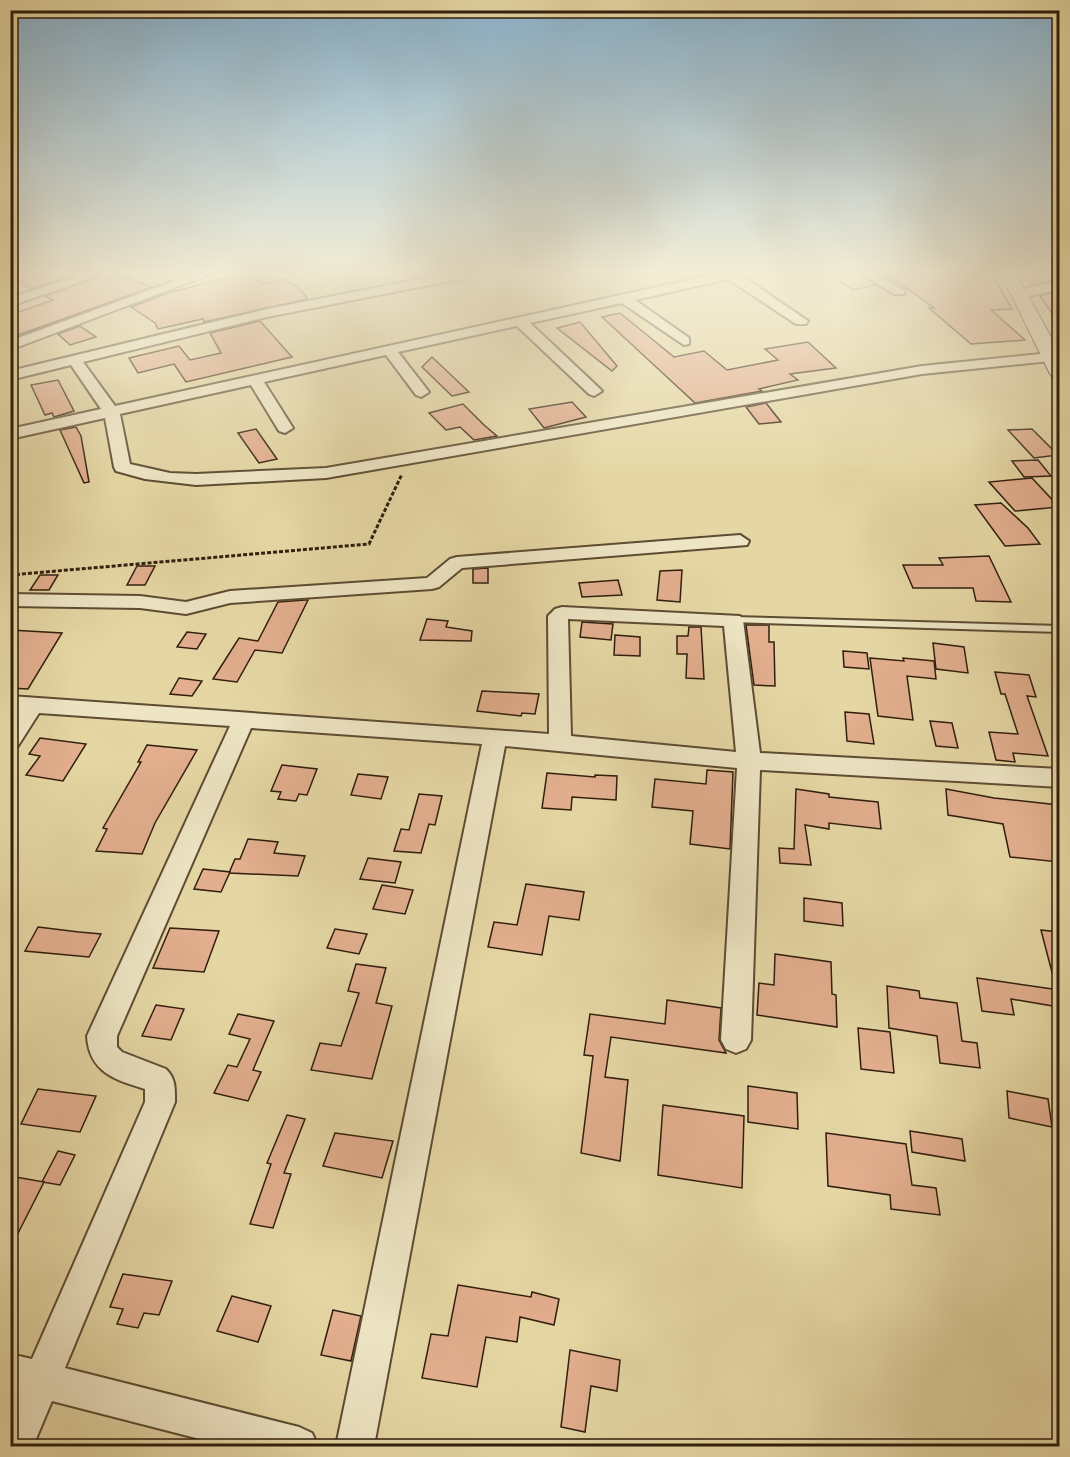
<svg xmlns="http://www.w3.org/2000/svg" width="1070" height="1457" font-family="'IM FELL English',serif">
<rect width="100%" height="100%" fill="#e5d7a4"/>
<filter id="stains"><feTurbulence type="fractalNoise" baseFrequency=".00333" numOctaves="4"/><feColorMatrix values="0 0 0 0 .2 0 0 0 0 .09 0 0 0 0 .02 0 0 0 .5 -.17"/></filter>
<radialGradient id="worn" r=".72"><stop offset=".6" stop-color="#630" stop-opacity="0"/><stop offset="1" stop-color="#630" stop-opacity=".3"/></radialGradient>
<g fill="#e3af8f" stroke="#301e0d" stroke-width="1.5">
<polygon points="43,274 77,274 31,289 17,282"/>
<polygon points="105,274 106,279 117,275 152,287 10,338 10,315 53,300 45,296"/>
<polygon points="240,274 249,274 263,284 285,279 298,287 308,299 204,322 203,319 158,329 155,323 131,307 168,293"/>
<polygon points="830,274 860,274 876,285 853,290"/>
<polygon points="881,274 992,274 1012,309 991,310 1025,340 971,344 929,308 934,308 895,280 895,282"/>
<polygon points="1024,274 1059,274 1059,279 1032,285"/>
<polygon points="1059,291 1059,324 1040,296"/>
<polygon points="620,313 674,357 704,351 727,370 778,360 765,349 808,342 836,368 790,374 798,380 759,389 762,391 695,403 602,317"/>
<polygon points="260,321 292,357 186,382 174,364 138,373 129,358 179,346 190,360 221,353 210,333"/>
<polygon points="580,322 617,366 612,371 557,328"/>
<polygon points="80,326 96,337 70,345 58,334"/>
<polygon points="432,357 469,392 452,396 422,367"/>
<polygon points="58,380 74,411 54,417 52,413 45,415 31,385"/>
<polygon points="572,402 586,417 544,428 529,409"/>
<polygon points="766,403 781,422 759,424 746,407"/>
<polygon points="463,404 484,425 497,436 474,440 460,427 446,430 429,413"/>
<polygon points="76,427 81,436 89,482 84,483 60,430"/>
<polygon points="256,429 277,459 259,463 238,433"/>
<polygon points="1032,429 1058,455 1034,458 1008,430"/>
<polygon points="1038,460 1051,476 1024,477 1012,461"/>
<polygon points="1032,478 1059,507 1015,511 989,482"/>
<polygon points="1001,503 1028,528 1040,544 1005,546 975,505"/>
<polygon points="989,556 1011,602 976,601 973,588 913,588 903,565 943,565 939,558"/>
<polygon points="137,566 155,566 145,585 127,585"/>
<polygon points="488,568 488,583 473,583 473,569"/>
<polygon points="682,570 680,602 657,600 660,571"/>
<polygon points="40,575 58,575 49,590 30,590"/>
<polygon points="618,580 622,595 582,597 579,583"/>
<polygon points="305,600 308,600 282,653 255,650 237,682 213,679 239,638 258,641 278,602"/>
<polygon points="427,619 448,621 446,627 472,631 471,641 420,640"/>
<polygon points="582,622 613,624 611,640 580,637"/>
<polygon points="746,625 769,625 769,642 774,642 775,686 754,685"/>
<polygon points="689,627 701,627 704,679 686,678 687,654 677,654 677,636 688,636"/>
<polygon points="10,630 62,633 28,689 10,688"/>
<polygon points="187,632 206,634 197,649 177,647"/>
<polygon points="615,635 640,637 640,656 614,655"/>
<polygon points="933,643 964,647 968,673 936,669"/>
<polygon points="843,651 867,653 869,669 844,667"/>
<polygon points="870,658 904,661 903,658 934,661 936,679 907,676 913,720 878,716"/>
<polygon points="995,672 1029,675 1036,697 1027,696 1048,756 1013,753 1015,762 996,760 989,732 1018,734 1005,694 1001,694"/>
<polygon points="179,678 202,681 192,696 170,694"/>
<polygon points="482,691 539,694 535,714 522,713 521,716 477,711"/>
<polygon points="845,712 869,714 874,744 847,741"/>
<polygon points="930,721 952,723 958,748 936,746"/>
<polygon points="40,738 86,744 63,781 26,775 40,756 29,754"/>
<polygon points="147,745 197,750 155,823 142,854 96,851 107,829 103,828 141,762 138,762"/>
<polygon points="282,765 317,769 307,795 299,794 296,801 278,799 281,792 271,791"/>
<polygon points="707,770 733,772 730,849 690,844 693,811 652,807 655,779 706,784"/>
<polygon points="547,773 595,777 595,775 617,776 616,800 572,797 571,810 542,808"/>
<polygon points="358,774 388,777 381,799 351,795"/>
<polygon points="796,789 829,794 829,797 878,802 881,829 829,823 829,829 805,825 811,865 780,863 779,848 794,849"/>
<polygon points="946,789 994,798 1059,805 1059,862 1010,857 1003,824 948,815"/>
<polygon points="419,794 442,796 435,825 429,824 421,853 394,851 401,829 409,830"/>
<polygon points="248,839 278,842 274,853 305,856 298,876 229,873 235,859 240,859"/>
<polygon points="368,858 401,862 395,883 360,879"/>
<polygon points="203,869 230,872 221,892 194,889"/>
<polygon points="526,884 584,892 579,920 549,916 542,955 488,947 494,922 517,925"/>
<polygon points="382,885 413,890 405,914 373,909"/>
<polygon points="804,898 842,903 843,926 804,921"/>
<polygon points="38,927 79,932 101,934 89,957 25,951"/>
<polygon points="170,928 219,931 204,972 153,968"/>
<polygon points="335,929 367,934 359,954 327,948"/>
<polygon points="1041,930 1059,932 1059,980 1054,980"/>
<polygon points="775,954 831,962 832,994 836,995 837,1027 757,1015 759,983 774,985"/>
<polygon points="356,964 386,968 376,1003 392,1006 372,1079 311,1070 320,1043 341,1046 359,993 348,991"/>
<polygon points="977,978 1059,990 1059,1007 1011,999 1014,1015 982,1011"/>
<polygon points="887,986 919,991 920,998 957,1003 962,1041 977,1043 980,1068 940,1063 937,1036 889,1028"/>
<polygon points="667,1000 721,1008 719,1040 726,1053 611,1037 605,1077 628,1080 620,1161 581,1153 593,1056 584,1055 590,1014 665,1024"/>
<polygon points="156,1005 184,1009 171,1040 142,1036"/>
<polygon points="238,1014 274,1021 253,1070 261,1072 248,1101 214,1093 228,1065 237,1067 250,1039 229,1034"/>
<polygon points="858,1028 890,1032 894,1073 861,1069"/>
<polygon points="748,1086 797,1093 798,1129 748,1122"/>
<polygon points="38,1089 96,1096 80,1132 21,1124"/>
<polygon points="1007,1091 1048,1099 1052,1127 1009,1118"/>
<polygon points="663,1105 744,1116 742,1188 658,1175"/>
<polygon points="287,1115 305,1119 284,1173 291,1174 273,1228 250,1224 271,1164 267,1163"/>
<polygon points="910,1131 962,1139 965,1161 912,1152"/>
<polygon points="335,1133 393,1141 382,1178 323,1166"/>
<polygon points="826,1133 906,1144 912,1185 936,1188 940,1215 891,1209 890,1195 828,1186"/>
<polygon points="58,1151 75,1155 60,1185 42,1182"/>
<polygon points="10,1176 44,1182 10,1249"/>
<polygon points="123,1274 172,1281 159,1315 144,1313 138,1328 117,1324 123,1309 110,1307"/>
<polygon points="458,1285 531,1297 532,1292 559,1299 554,1325 520,1317 517,1342 486,1337 477,1387 422,1378 431,1334 448,1336"/>
<polygon points="232,1296 271,1306 258,1342 217,1331"/>
<polygon points="333,1310 361,1316 351,1361 321,1355"/>
<polygon points="570,1350 620,1360 617,1391 591,1386 585,1432 561,1427"/>
</g>
<g fill="none" stroke-linecap="round" stroke-linejoin="round">
<defs>
<polygon id="lane" points="733,617 1060,626 1060,632 730,622 728,620"/>
<g id="street">
<polygon points="84,274 103,274 10,306 10,298"/>
<polygon points="193,274 211,274 10,350 10,341"/>
<polygon points="446,274 471,274 465,278 267,317 83,362 115,406 716,274 739,274 808,321 806,324 796,324 728,279 635,300 689,338 689,344 684,345 622,303 530,323 599,388 602,391 594,396 589,394 517,326 398,352 429,392 421,397 416,395 386,355 264,382 293,428 285,433 279,431 251,385 120,414 130,464 170,473 196,474 326,468 922,366 1050,353 1057,357 1050,361 922,374 326,478 196,485 145,479 116,471 114,467 105,418 10,439 10,429 101,409 71,365 10,380 10,371 267,309"/>
<polygon points="862,274 877,274 905,291 904,294 894,294"/>
<polygon points="1060,281 1060,289 1020,298 1013,294 1015,291"/>
<polygon points="740,535 749,541 747,545 462,568 439,587 432,589 230,603 186,614 140,608 10,606 10,594 140,596 186,602 230,591 427,578 450,559 457,557"/>
<path d="M562,607L740,616L743,620L760,753L1060,769V787L760,770L751,1040L746,1049L736,1053L726,1049L721,1040L737,768L505,746L374,1446H336L482,744L251,728L117,1036V1047L122,1052L166,1069C176,1079 175,1089 175,1102L65,1368L299,1427L312,1433L318,1446H227L52,1401L33,1446H10V1410L18,1392L10,1390V1354L32,1359L145,1102V1089C115,1080 89,1072 87,1036L230,726L39,713L18,746L10,748V722L18,711L10,710V696L549,734L548,616L555,609ZM568,619L724,626L736,752L571,736Z"/>
</g>
<polygon id="secondary" points="998,274 1016,274 1060,353 1060,380 1053,378 1050,374 1011,294"/>
</defs>
<use href="#lane" stroke="#5d4c33" stroke-width="4"/>
<use href="#street" stroke="#5d4c33" stroke-width="4"/>
<use href="#secondary" stroke="#301e0d" stroke-width="2"/>
<polyline stroke="#301e0d" stroke-width="3" stroke-dasharray="4 2" stroke-linecap="butt" points="10,575 369,544 402,474"/>
<use href="#lane" fill="#eee5c4" fill-rule="evenodd"/>
<use href="#street" fill="#eee5c4" fill-rule="evenodd"/>
<use href="#secondary" fill="#eee5c4" fill-rule="evenodd"/>
</g>
<linearGradient id="sky" x2="0" y2="1"><stop stop-color="#89b5d2"/><stop offset="0.57" stop-color="#f3edd6"/><stop offset="1" stop-color="#f3edd6" stop-opacity="0"/></linearGradient>
<rect width="1070" height="478" fill="url(#sky)"/>
<rect width="1070" height="1457" fill="none" stroke="#e5d7a4" stroke-width="36"/>
<rect x="12" y="12" width="1046" height="1433" fill="none" stroke="#301e0d" stroke-width="3"/>
<rect x="18" y="18" width="1034" height="1421" fill="none" stroke="#301e0d" stroke-width="1.5"/>
<rect width="100%" height="100%" filter="url(#stains)"/>
<rect width="100%" height="100%" fill="url(#worn)"/>
</svg>
